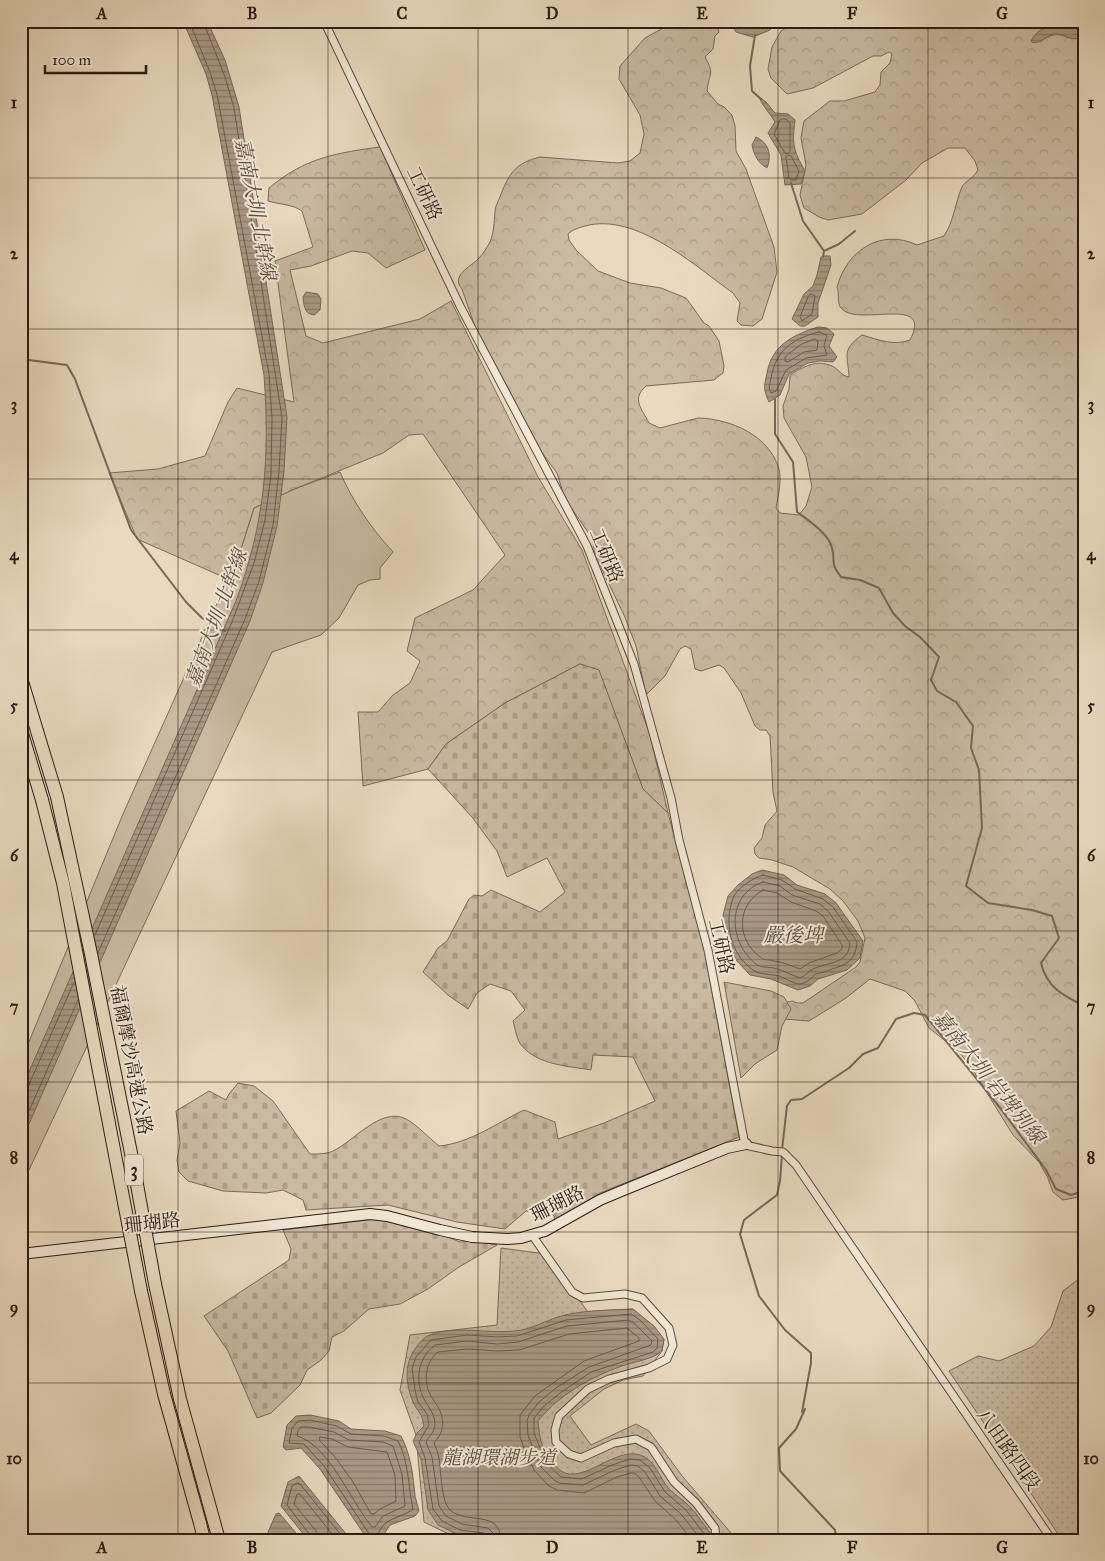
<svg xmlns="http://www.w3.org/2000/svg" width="1105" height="1561" font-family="'IM FELL Great Primer','Noto Serif TC',serif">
<defs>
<pattern id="forest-crowns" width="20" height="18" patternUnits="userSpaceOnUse" patternTransform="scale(1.25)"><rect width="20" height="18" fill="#c9baa2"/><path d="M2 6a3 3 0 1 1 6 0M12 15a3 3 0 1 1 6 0" fill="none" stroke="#ad9f8b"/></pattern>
<pattern id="cemetery-stones" width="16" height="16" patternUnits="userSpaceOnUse" patternTransform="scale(1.25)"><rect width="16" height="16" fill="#c9baa2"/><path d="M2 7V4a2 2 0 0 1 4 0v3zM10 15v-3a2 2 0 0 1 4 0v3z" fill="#ad9f8b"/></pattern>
<pattern id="park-dots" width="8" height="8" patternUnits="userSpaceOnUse" patternTransform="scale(1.25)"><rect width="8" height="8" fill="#c9baa2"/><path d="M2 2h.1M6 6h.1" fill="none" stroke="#ad9f8b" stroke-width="1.8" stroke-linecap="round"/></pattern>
<pattern id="water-rules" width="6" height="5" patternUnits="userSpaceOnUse" patternTransform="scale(1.25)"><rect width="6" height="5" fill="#a89985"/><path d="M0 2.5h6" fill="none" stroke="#897c6c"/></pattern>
</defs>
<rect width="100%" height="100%" fill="#e9dabf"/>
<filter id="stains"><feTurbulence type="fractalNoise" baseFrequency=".004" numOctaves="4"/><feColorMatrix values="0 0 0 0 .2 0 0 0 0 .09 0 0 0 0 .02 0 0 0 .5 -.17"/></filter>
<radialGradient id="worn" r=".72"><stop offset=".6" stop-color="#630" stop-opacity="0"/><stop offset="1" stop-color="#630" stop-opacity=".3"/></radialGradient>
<path fill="#c9baa2" stroke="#7a6a5a" d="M340,472C353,502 371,528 393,552L380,568V579L370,580L358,585L339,618L321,635L272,652L21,1187V1061L123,814L240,552L254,508L292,490Z"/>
<g fill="url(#forest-crowns)" stroke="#7a6a5a">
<path d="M794,21H1084L1080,26L1068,28L1065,24L1057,27L1040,42C1063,24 1065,46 1084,36V1196L1063,1200L1053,1192L1047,1176L1039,1162L1013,1135L969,1064L957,1050L929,1028L915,1001L905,991L870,979L846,998L809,1021L784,1019L779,1004L792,1001L797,1003H803L856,967L860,962L865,938L858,921L843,901L830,889L793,867L772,860L759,858L755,854L754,848L762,838L765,825L777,811L773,792L770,736L766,730H760L755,726L741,693L724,668L719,665L701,671L695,669L691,649L685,646L680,649L665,676L646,695L636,646L624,615L595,555L592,538L565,499L557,473L540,450L529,428L518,413L512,396L475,327L462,289C450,275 471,267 479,258C483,254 487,247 490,242C494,232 494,223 495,212C495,206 499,200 501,194C510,172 516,163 540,157L618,163L630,161L640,153L644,134L640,115L619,79L620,66L645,38L667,26H717L719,32L715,36L713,49L705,57C715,74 709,73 707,91L718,104L724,107L732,115L735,126L736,151L746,169L774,247L777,272L762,319L753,326L741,325L737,321L740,303L733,293C695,266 636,212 585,226C579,228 573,229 568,234L569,240L576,250L598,271L630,283L661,288L686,298L704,323L709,326L719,341L724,366L723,373L714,380L646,386C631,399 642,409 649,423L660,428L698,418C731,419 769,435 779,469C782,482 778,496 776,508L780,513L799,515L806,506L812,487L806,457L784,418L783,406L789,389L790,375C803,367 816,359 832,366C839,369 841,376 849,377C848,355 841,350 862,335C879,340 894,346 910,340C934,294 859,327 842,309C836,304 840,293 837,287C847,250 881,228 917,245L944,236C954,221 955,203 962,187C965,181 973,179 978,170L975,161L965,148H948L922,163L906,180L862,214L828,220L819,217L804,208L800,195L806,165L801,138L804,121L830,101H844L875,92L880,85L881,72L890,63L892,54L889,52L881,56H873L813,88L787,94L771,78L768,69L772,47L781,31Z"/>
<path d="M380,147L425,250L386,268L368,253L352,251L311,266L290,270L306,336L323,343L420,319L451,301L538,477L582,550L650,735L668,813L643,789L599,671L580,664L505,703L446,744L428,769L363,786L358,712H378L393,695L410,683L420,661L407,651L415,618L473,590L505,555L423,434L409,435L383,453L292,490L254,508L240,552L228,579L137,539L109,473L158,469L205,456L228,402L237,388L294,402L275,261L313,247L302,211C292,204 281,205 268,201L269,188C305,158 335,153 380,147Z"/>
</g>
<g fill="url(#cemetery-stones)" stroke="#7a6a5a">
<path d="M580,664L599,670L643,789L668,813L704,948L739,1137L600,1193L556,1221L552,1212L526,1211L505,1229L457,1222L388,1205L306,1210L303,1200L283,1190L266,1193L223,1191L188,1181L179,1172L177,1160L180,1143L176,1111L209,1091L226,1100L229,1094L238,1083L254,1086L273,1101L310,1154C319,1154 326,1154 333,1151C353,1142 381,1106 406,1119C416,1124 429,1138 439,1146C470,1143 497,1123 524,1110L555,1122L558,1139L604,1123L655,1101L633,1057L593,1055L591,1070C568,1066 538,1065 522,1046C517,1041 515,1028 513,1021L525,1010L511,991L490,984L477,993L468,1009L448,995L423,972L438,948L447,941L469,899L474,895L482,896L491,890L540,912L565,892L547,858L507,877L497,851L472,817L428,769L446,744L505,703Z"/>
<polygon points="724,982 771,991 784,997 791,1009 782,1026 777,1050 755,1064 741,1078"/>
<polygon points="376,1219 400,1222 438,1233 460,1242 478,1241 497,1245 459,1267 428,1289 400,1304 369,1309 344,1331 332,1337 329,1351 321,1360 307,1370 300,1385 271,1413 257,1418 228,1351 204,1316 289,1260 291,1249 283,1230"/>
</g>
<g fill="url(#park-dots)" stroke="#7a6a5a">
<polygon points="501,1248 546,1254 588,1312 633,1309 664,1339 662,1351 643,1376 623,1380 604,1389 570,1416 591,1445 636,1424 649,1431 683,1477 737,1540 461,1540 424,1522 416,1435 400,1390 410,1335 497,1325"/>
<polygon points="1084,1275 1084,1540 1062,1540 949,1371 978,1356 999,1361 1034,1346 1051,1327 1063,1291"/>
</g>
<g fill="url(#water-rules)" stroke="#766757">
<path d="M183,21H207L225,60L239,107L287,417L284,471L277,526L263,583L250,621L21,1142V1090L236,601C265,522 270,459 264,375L212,95L206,74Z"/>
<polygon points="730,21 778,21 770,30 753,37 736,32"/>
<path d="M1084,22V36C1072,43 1067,34 1056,34C1047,34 1044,42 1033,43L1031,41C1040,24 1051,29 1065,24L1068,28L1080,26Z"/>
<path d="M759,97L766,102L775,113L788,114L795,120C792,144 793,150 805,171L801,184L785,185L781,155L768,133L775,122C770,113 763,107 759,97Z"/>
<path d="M756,137C769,143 772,155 767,168C758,163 754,155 752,145Z"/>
<polygon points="823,256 830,256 831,265 818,303 818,317 805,326 800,326 792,319 804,294 813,286 817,275 821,257"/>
<path d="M306,292L318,294L321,299L320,310L314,315C304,314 304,305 303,297Z"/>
<path d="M818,327L827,328L834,334L829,346L837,357L833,362L820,361L808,363L789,374L780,395L769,402C763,388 764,388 767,373C772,345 793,335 818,327Z"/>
<polygon points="762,870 784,875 797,885 825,894 836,903 863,941 860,958 847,970 818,979 810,986 798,990 771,979 750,975 737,961 726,940 723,915 728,896 738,885 752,874"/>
<path d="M633,1309L654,1326L664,1339L662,1351C651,1360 636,1361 622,1366C591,1377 560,1394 538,1421C539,1435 542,1453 553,1463C555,1465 558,1469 561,1471C583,1485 614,1447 640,1455C655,1459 660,1479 669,1489C676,1496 684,1500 690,1507C698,1515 704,1525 711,1534L710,1540H513L459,1535L438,1525L428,1510L421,1459L413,1441L417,1433L424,1426C422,1412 418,1413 413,1402C407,1388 404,1368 412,1354C415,1348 423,1337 430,1335C455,1325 488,1334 514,1331C531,1330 548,1319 565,1315C587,1310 611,1310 633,1309Z"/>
<path d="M310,1415L339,1421L351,1429L385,1431L401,1436C411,1455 413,1475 415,1496C416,1501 418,1506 419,1511L415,1516L390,1525L380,1540H368L320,1469L301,1448L286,1450L283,1447L287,1425L296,1416Z"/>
<polygon points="299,1476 351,1540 308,1540 281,1506 288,1482"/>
<polygon points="279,1513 302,1540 269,1540 268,1532 276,1514"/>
</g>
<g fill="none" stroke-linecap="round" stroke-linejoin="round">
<g stroke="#6a5a4c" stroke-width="1">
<polygon points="782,119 786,119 790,123 790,151 788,154 785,153 774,134 780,120"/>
<polygon points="788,155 791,156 799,171 796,180 791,180 789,178 786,157"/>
<polygon points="811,294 815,296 812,314 802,321 800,317 808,297"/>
<path d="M819,332L827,335L824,346L827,355L806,358L786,370L776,391L771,393C768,388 770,384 771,378C776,350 792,339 819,332Z"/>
<polygon points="815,339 818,341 817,350 804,352 788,362 785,361 785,357 800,345"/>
<path d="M763,875L782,880L795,889L823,899L833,907L857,942C855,964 845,964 827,971C824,972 820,973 816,974C811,977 808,983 800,984C794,984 785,978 779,976C771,974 760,975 753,970C730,954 724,923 733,898C737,888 753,878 763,875Z"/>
<path d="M763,882L780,886L792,895L820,904L828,911L850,943C849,964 828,962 813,969C808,971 806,976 800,978C791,975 783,970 774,968C768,967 761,968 756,964C728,942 726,895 763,882Z"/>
<path d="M763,890L777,893L791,902L816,911L823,916L842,945V949L837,953L809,963L800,969C792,966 783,962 774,961C769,959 764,961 760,957C736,939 736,905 763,890Z"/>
<polyline points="95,935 232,622 254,563 265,520 271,475 272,418 269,374 217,94 210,72 189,21"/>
<polyline points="98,953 245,619 259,581 273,525 279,471 282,418 234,108 225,77 203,21"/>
<polyline points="21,1090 25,1090 28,1087 74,982"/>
<polyline points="21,1129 78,1000"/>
<path d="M301,1427H309L334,1432L349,1440L383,1442L393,1446L402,1474L405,1506L383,1516L375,1527H372C351,1502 329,1445 297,1436L298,1431Z"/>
<polygon points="320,1437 332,1439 348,1447 387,1452 395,1475 396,1501 380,1509 374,1514 371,1514 353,1482 335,1457 320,1441"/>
<polyline points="312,1540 310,1535 287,1505 292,1486 297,1483 300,1484 345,1540"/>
<polyline points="318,1540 316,1531 294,1504 297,1494 300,1494 337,1540"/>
<path d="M371,1540L370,1535L324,1466L304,1444L289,1443L292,1428L298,1421L310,1420L337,1426L351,1434L384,1436L398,1441C409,1462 408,1487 413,1509C400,1520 380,1516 377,1540"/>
<polyline points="488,1540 487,1536 484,1533 460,1530 442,1521 433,1509 425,1458 419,1442 429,1425 427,1414 418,1402 415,1390 412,1368 416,1357 431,1340 467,1335 498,1337 517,1336 566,1320 631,1314 640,1320 658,1339 657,1348 653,1352 591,1372 560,1393 543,1407 534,1418 534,1433 546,1463 561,1477 582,1479 612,1465 630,1459 640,1460 650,1468 665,1492 686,1510 705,1535 706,1540"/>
<path d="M494,1540L493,1533L488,1528L462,1524L446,1516L439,1506L432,1457L426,1442C428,1437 433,1434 434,1429C438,1416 428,1408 423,1397C415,1379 418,1358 435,1345L467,1341L497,1344L518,1342L567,1326L629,1320L636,1325L652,1341L651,1345L589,1367L556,1388L539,1402L529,1415L527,1421L528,1435L540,1466L554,1480L559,1483L583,1485L615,1470L631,1465L638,1466L645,1472L660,1496L681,1514L699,1537V1540"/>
<path d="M501,1540C500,1509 467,1525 450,1510C441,1502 441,1470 439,1458C438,1453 436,1448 434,1443C437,1439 441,1435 442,1429C445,1415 438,1407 431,1396C423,1382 425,1362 438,1352L467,1349L497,1351L519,1350L569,1334L627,1328L639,1338V1341L584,1361L535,1396L520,1415V1437L526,1453L534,1470L549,1486L557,1490L584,1493L617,1477L631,1473H634L639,1477L655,1501L676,1520L692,1540"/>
</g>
<g stroke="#766757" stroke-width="2">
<polyline points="755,35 750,66 752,91 761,99"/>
<polyline points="791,183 803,221 824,251 823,257"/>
<polyline points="824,251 839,244 855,231"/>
<polyline points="21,359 67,365 75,379 131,530 186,602 202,618 225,631"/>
<path d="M775,399V434L793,462L797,512C808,520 829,534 832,548C836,563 829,561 841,577L860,580L879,588L893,613L905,626L920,637L939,657L931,680L937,691L956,702L973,726L971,748L979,770L982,828L966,886L988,903L1032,910L1052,916L1059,938L1041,963C1047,988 1063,995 1084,1006"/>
<polyline points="782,1150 787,1106 791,1100 802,1099 849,1068 863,1054 878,1048 896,1019 914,1013 925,1015 1001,1109 1046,1170 1056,1189 1071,1195 1084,1191"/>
<polyline points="782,1155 780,1181 777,1195 744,1220 740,1234 759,1296 785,1330 811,1353 811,1363 802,1412"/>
<polyline points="805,1409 796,1429 779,1448 780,1471 835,1530 836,1537"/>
</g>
<defs>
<g id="street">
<polyline points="324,21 460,306 587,546 634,664 671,798 679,840 708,950 745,1145 772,1151 783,1152 796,1165 1052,1540"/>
<polyline points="532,1235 572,1292 583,1298 625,1294 642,1298 669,1328 673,1345 667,1359 649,1368 609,1379 588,1389 559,1416 555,1430 556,1442 569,1454 581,1458 614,1443 636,1439 651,1447 674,1482 696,1503 715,1528 716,1540"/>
</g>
<polyline id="secondary" points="21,1254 370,1214 387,1216 440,1230 472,1237 507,1239 521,1238 545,1231 600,1200 619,1192 727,1148 746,1144"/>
<g id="highway">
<polyline points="21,678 57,797"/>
<polyline points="21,730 42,800"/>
<polyline points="200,1523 204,1540"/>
</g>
</defs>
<use href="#street" stroke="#5a4b3e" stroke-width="9"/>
<use href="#secondary" stroke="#2b1b13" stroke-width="12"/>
<use href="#highway" stroke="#2b1b13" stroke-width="14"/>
<use href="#street" stroke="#f1e7d5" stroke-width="7"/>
<use href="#secondary" stroke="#f1e7d5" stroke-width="10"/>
<use href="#highway" stroke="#e9dabf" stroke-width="12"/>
<defs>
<g id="highway-bridge">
<polyline points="57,797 91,954 134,1168 155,1284 180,1399 219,1540"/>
<polyline points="42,800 63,883 141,1291 164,1394 200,1523"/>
</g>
</defs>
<use href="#highway-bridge" stroke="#2b1b13" stroke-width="14" stroke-linecap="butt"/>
<use href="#highway-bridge" stroke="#e9dabf" stroke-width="12"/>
</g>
<path fill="none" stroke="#2b1b13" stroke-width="1" stroke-opacity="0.55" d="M178,21V1540M328,21V1540M478,21V1540M628,21V1540M778,21V1540M928,21V1540M21,178H1084M21,329H1084M21,479H1084M21,630H1084M21,780H1084M21,931H1084M21,1082H1084M21,1232H1084M21,1383H1084"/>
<g text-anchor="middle" stroke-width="4" stroke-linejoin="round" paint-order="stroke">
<rect fill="#f1e7d5" stroke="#66584d" stroke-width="1" x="125" y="1154.5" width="18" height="31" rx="4"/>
<g font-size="18" font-weight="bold" fill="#2b1b13">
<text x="134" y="1176">3</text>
</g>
<g font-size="19" fill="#2b1b13" stroke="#f1e7d5">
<text transform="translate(425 193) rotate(65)" y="7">工研路</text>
<text transform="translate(607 555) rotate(67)" y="7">工研路</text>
<text transform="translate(722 946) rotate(77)" y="7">工研路</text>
<text transform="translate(132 1060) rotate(79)" y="7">福爾摩沙高速公路</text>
<text transform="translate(557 1203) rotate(-27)" y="7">珊瑚路</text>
<text transform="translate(152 1222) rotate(-6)" y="7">珊瑚路</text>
<text transform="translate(1009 1449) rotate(55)" y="7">八田路四段</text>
</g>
<g font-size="19" font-style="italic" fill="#5a4b3e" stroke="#f1e7d5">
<text x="499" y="1464">龍湖環湖步道</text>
</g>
<g font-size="20" font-style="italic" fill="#5d4d41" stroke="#f1e7d5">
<text transform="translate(256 209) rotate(79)" y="7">嘉南大圳 北幹線</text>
<text transform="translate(216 618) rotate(-70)" y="7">嘉南大圳 北幹線</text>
<text x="793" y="942">嚴後埤</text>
<text transform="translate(989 1077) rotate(51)" y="7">嘉南大圳 岩埤別線</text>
</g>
</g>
<rect width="1105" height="1561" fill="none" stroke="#e9dabf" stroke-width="55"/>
<path d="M45 65v8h101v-8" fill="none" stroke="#2b1b13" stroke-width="2.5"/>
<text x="52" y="65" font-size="15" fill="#2b1b13" stroke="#f1e7d5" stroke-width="4" paint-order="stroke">100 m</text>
<rect x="28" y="28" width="1050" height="1506" fill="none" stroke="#2b1b13" stroke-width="2"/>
<g font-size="16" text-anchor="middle" font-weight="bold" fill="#2b1b13">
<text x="102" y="19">A</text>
<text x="252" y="19">B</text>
<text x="402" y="19">C</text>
<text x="552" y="19">D</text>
<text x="702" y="19">E</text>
<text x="852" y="19">F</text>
<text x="1002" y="19">G</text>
<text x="14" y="108">1</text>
<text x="1091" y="108">1</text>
<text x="14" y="259">2</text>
<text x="1091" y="259">2</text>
<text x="14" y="410">3</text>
<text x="1091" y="410">3</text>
<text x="14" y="560">4</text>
<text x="1091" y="560">4</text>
<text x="14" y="711">5</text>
<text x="1091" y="711">5</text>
<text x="14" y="861">6</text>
<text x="1091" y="861">6</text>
<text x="14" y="1012">7</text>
<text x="1091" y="1012">7</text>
<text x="14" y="1163">8</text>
<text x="1091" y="1163">8</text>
<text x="14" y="1313">9</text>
<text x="1091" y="1313">9</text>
<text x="14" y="1464">10</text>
<text x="1091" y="1464">10</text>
<text x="102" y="1553">A</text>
<text x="252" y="1553">B</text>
<text x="402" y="1553">C</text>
<text x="552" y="1553">D</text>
<text x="702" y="1553">E</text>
<text x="852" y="1553">F</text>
<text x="1002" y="1553">G</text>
</g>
<rect width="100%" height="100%" filter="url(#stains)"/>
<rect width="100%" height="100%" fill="url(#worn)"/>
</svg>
